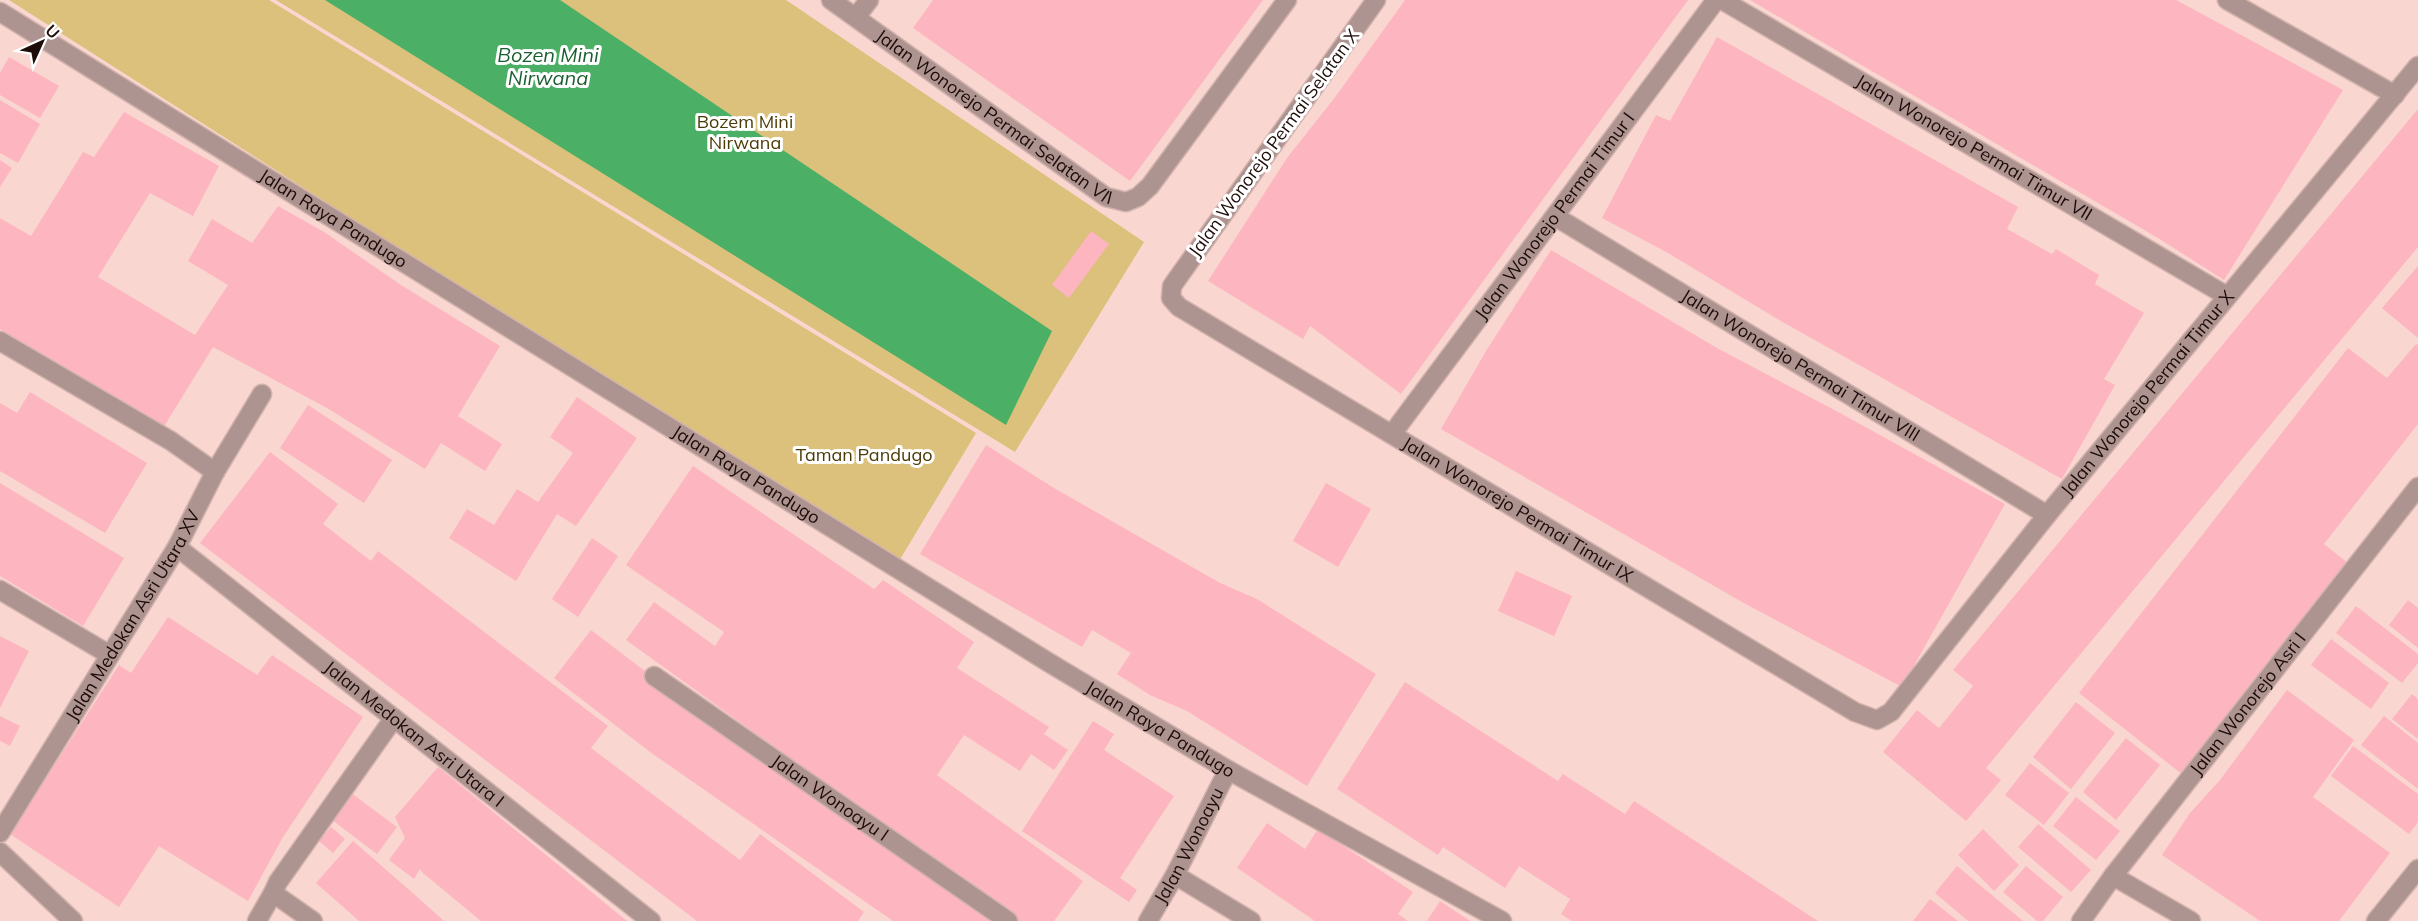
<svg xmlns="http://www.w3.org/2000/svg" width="2418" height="921" font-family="Mulish,sans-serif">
<rect width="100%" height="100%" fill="#f9d7d0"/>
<g fill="#dbc17b">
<polygon points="9,0 269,0 976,433 896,566"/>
<polygon points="276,0 786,0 1144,242 1015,452"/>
</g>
<polygon fill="#4baf66" points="325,0 560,0 1052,331 1006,425"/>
<g fill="#fdb5bf">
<polygon points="933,0 1263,0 1130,181 913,28"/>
<polygon points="1405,0 1688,0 1401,394 1310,326 1303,339 1208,281 1287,158 1336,96"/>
<polygon points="1750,0 2176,0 2343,90 2224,280 2158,238"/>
<polygon points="1717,37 2018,207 2007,229 2052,254 2056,249 2099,275 2095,284 2144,313 2104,379 2115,385 2062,479 1779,320 1668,253 1602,218 1656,115 1670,121"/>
<polygon points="9,57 59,86 40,118 0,95 0,73"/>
<polygon points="0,100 40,124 18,163 0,153"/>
<polygon points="2418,109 2418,247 1986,768 2001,780 1966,821 1883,752 1917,710 1939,728 1973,686 1953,670"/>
<polygon points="124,112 219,166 193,216 150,193 98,277 195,335 228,285 188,261 212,219 252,243 278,206 324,232 401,285 500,346 458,416 502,444 485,471 441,443 425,469 327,408 213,347 163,428 0,329 0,218 31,236 83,152 94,157"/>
<polygon points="0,160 12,168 0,187"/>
<polygon points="1091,231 1109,244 1069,298 1052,285"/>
<polygon points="1551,250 1717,348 1840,413 2005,504 1902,687 1742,602 1441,429 1486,351"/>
<polygon points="2418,266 2418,338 2382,308"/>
<polygon points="2416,344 2418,345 2418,424 2324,544 2348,563 2183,775 2079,693 2348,348 2387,378"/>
<polygon points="30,392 147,463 105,533 0,471 0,403 17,413"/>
<polygon points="577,397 637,438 576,526 557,514 516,581 449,538 467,509 494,525 517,489 538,502 573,453 550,437"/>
<polygon points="308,405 392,460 364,503 280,448"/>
<polygon points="986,445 1054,488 1220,583 1257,599 1376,674 1307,786 1187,711 1150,695 1117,674 1131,653 1092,630 1082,647 920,554"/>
<polygon points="270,452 338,504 323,524 371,561 378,551 608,726 591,748 740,860 760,834 864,912 858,921 697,921 200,543"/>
<polygon points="693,466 874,589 883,580 974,642 957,668 1049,727 1044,734 1068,750 1054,770 1031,754 1020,771 964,735 937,775 1083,881 1054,921 1016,921 626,640 654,602 715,646 724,632 626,565"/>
<polygon points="0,483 124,558 83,626 0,576"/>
<polygon points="1326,483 1371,509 1338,567 1293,541"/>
<polygon points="592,538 618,556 578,617 552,599"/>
<polygon points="1516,571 1572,596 1554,636 1498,611"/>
<polygon points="2408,600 2418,608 2418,648 2389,625"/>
<polygon points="2356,606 2418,654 2418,663 2402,683 2336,633"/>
<polygon points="168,617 257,675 272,655 363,717 283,837 248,901 159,846 119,907 10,834 119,665 131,673"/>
<polygon points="591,630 688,704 995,921 893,921 650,752 554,678"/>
<polygon points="0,636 29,651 0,708"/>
<polygon points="2331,639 2389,683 2371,709 2311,665"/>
<polygon points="1405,682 1558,781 1563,774 1625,814 1634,801 1818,921 1572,921 1561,914 1570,899 1519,866 1505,888 1443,847 1438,855 1337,789"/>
<polygon points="2287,690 2354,740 2313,797 2390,853 2339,921 2260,921 2162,855 2190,813 2220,780"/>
<polygon points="2412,694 2418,699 2418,739 2392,719"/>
<polygon points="2076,702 2115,733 2071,789 2033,757"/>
<polygon points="0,716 20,726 10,746 0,741"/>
<polygon points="2384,716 2418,743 2418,789 2361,745"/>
<polygon points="1093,721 1114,734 1104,750 1174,796 1120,878 1137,890 1129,902 1022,831"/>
<polygon points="2126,738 2160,765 2116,820 2083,792"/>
<polygon points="2353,746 2418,794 2418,822 2409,834 2331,776"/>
<polygon points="2030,763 2069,793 2044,825 2005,795"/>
<polygon points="438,767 513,828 627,921 481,921 423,873 420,869 414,879 389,860 405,838 395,817"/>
<polygon points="351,793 397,827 377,854 332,820"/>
<polygon points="2076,797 2120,831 2096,860 2053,826"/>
<polygon points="1267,823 1305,849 1318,829 1413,892 1398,914 1408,921 1315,921 1237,868"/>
<polygon points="2038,824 2091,870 2071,892 2018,847"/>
<polygon points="331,827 345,839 333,853 319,841"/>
<polygon points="1983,829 2019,865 1994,891 1958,855"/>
<polygon points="353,841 415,895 444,921 359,921 349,912 316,883"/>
<polygon points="1957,866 2023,921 1968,921 1935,893"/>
<polygon points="2026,866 2063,897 2043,921 2037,921 2003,892"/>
<polygon points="1930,899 1958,921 1913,921"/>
<polygon points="1440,901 1470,921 1427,921"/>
</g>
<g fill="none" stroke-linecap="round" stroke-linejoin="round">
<defs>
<g id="minor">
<path id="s1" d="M831,0L1106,197L1126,202L1138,197L1150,186L1287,0"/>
<path id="s2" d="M1376,0L1172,286L1171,298L1179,307L1855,712L1877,720L1891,712L2047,515L2418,66"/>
<path id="s3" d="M1722,0L2227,296"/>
<polyline points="2227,0 2395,95"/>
<path id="s4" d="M0,12L1048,662L1228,770L1502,921"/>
<polyline points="856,17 869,0"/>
<path id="s5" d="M1556,217L2047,515"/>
<polyline points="0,341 171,441 215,472"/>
<path id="s6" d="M1392,434L1716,0"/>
<path id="s7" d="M177,547L651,921"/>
<polyline points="0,590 110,655"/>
<path id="s8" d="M654,676L1008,921"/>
<path id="s9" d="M0,833L177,547L215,472L262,394"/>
<polyline points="0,852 73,921"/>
<polyline points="1175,875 1251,921"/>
<polyline points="2113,876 2191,921"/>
<polyline points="257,921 273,893"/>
<polyline points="313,921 273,893 278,882 394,718"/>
<path id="s10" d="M1148,921L1175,875L1228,770"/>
<path id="s11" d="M2081,921L2113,876L2418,487"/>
<polyline points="2376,921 2418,869"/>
</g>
</defs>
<use href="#minor" stroke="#d2b2ac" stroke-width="21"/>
<use href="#minor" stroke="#ad9490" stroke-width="18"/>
</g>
<g text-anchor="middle" stroke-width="6" stroke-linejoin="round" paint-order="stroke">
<g font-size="18" fill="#1e0c09" stroke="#fff">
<text dy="6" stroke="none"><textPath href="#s1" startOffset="201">Jalan Wonorejo Permai Selatan VII</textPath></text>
<text transform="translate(1274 143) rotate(-54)" y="6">Jalan Wonorejo Permai Selatan X</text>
<text dy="6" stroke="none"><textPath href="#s3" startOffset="292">Jalan Wonorejo Permai Timur VII</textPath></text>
<text dy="6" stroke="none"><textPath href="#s4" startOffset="392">Jalan Raya Pandugo</textPath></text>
<text dy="6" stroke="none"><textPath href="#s6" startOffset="272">Jalan Wonorejo Permai Timur I</textPath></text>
<text dy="6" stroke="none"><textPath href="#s5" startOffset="286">Jalan Wonorejo Permai Timur VIII</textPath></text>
<text dy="6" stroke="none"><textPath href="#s2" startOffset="1612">Jalan Wonorejo Permai Timur X</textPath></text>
<text dy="6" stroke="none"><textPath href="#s4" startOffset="878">Jalan Raya Pandugo</textPath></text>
<text dy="6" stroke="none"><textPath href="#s2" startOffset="770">Jalan Wonorejo Permai Timur IX</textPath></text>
<text dy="6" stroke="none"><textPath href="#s9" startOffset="255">Jalan Medokan Asri Utara XV</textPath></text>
<text dy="6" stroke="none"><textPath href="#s11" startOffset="274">Jalan Wonorejo Asri I</textPath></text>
<text dy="6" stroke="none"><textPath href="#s4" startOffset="1364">Jalan Raya Pandugo</textPath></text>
<text dy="6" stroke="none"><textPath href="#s7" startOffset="302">Jalan Medokan Asri Utara I</textPath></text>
<text dy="6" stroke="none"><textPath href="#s8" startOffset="214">Jalan Wonoayu I</textPath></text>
<text dy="6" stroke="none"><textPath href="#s10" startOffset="86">Jalan Wonoayu</textPath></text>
</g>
<g font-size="18" fill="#4b3b07" stroke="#fff">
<text x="745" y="128">Bozem Mini<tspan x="745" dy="21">Nirwana</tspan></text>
<text x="864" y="461">Taman Pandugo</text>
</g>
<g font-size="20" font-style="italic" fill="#1a5f30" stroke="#fff">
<text x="548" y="62">Bozen Mini<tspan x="548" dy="23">Nirwana</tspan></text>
</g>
</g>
<g transform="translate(42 42) rotate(45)" stroke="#ffffff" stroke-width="4.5" paint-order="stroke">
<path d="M0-4.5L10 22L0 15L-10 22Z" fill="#1e0c09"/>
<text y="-9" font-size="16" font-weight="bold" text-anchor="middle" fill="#1e0c09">U</text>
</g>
</svg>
